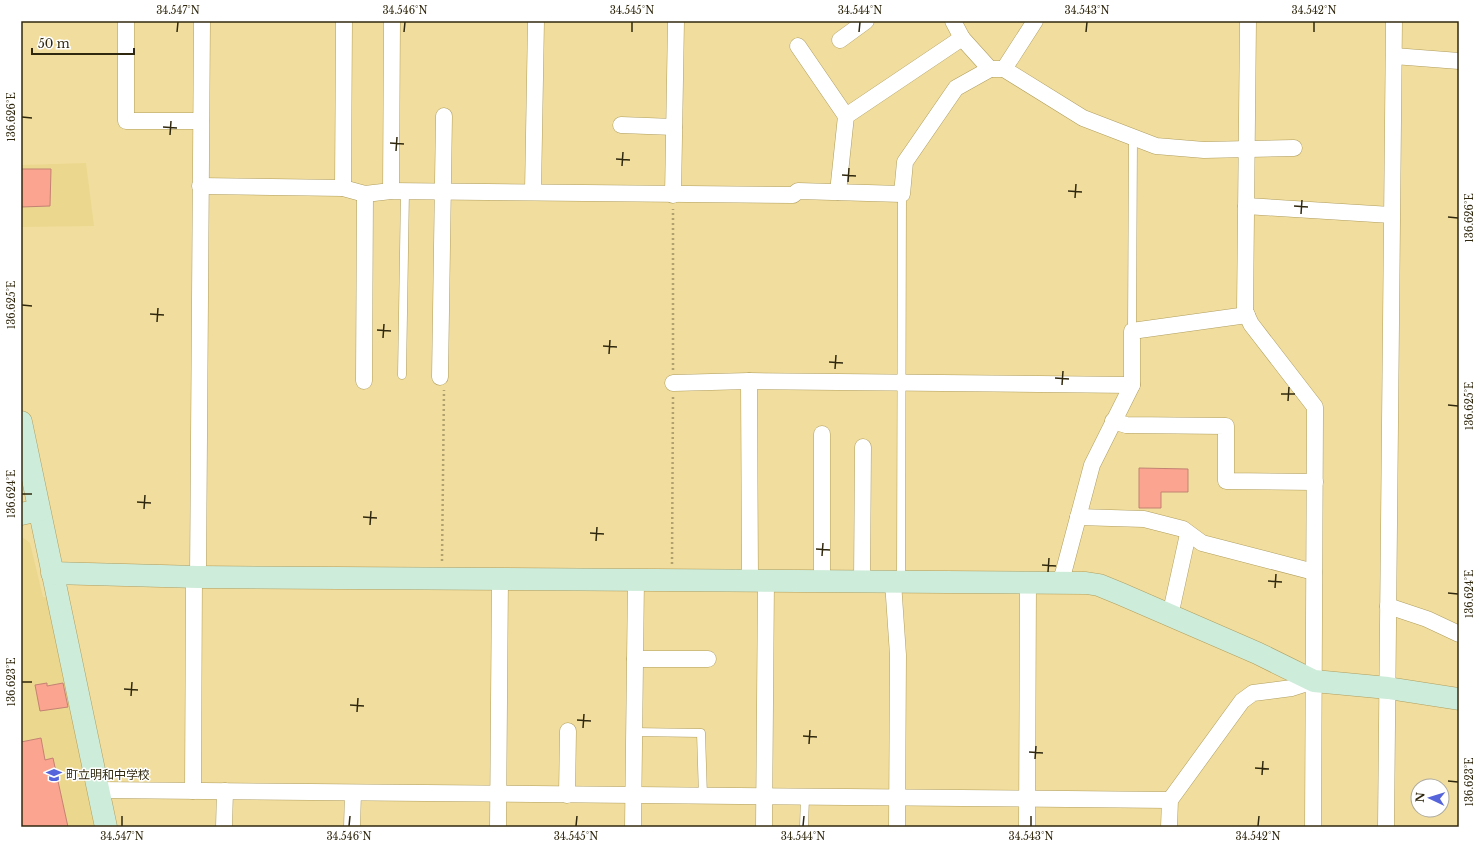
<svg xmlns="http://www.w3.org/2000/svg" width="1480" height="848" font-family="'Libre Baskerville','Noto Sans JP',serif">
<rect width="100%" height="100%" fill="#f1de9e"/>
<g fill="#ecd78e">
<polygon points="86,163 94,226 21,227 21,165"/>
<polygon points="21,536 30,543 43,597 50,597 98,827 21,827"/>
</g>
<g fill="#fba48f" stroke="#c38273">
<polygon points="21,169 51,169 50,206 21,207"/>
<polygon points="1139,468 1188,469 1188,492 1161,492 1161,508 1139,508"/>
<polygon points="47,683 47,686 63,683 68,707 40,711 35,685"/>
<polygon points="41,738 45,760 53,758 68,827 21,827 21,742"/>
</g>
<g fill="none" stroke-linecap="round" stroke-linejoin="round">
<defs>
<g id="lane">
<polyline points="1132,331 1133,138"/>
<polyline points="402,375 405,191"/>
<polyline points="901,582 902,194"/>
<polyline points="633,732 701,733 703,796"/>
<polyline points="804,827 805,797"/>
</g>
<g id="street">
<polyline points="126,21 126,121 201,121"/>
<polyline points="953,21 962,38"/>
<polyline points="1248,21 1245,311 1251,324 1315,407 1315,416 1313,827"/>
<polyline points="840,40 866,21"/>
<polyline points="798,46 846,116"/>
<polyline points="1394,56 1459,61"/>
<polyline points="1004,69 1035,21"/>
<polyline points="621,125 674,127"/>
<polyline points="200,186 343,188 365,194 391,191 793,195 798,191 902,194 905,162 956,88 990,69"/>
<polyline points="343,188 344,21"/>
<polyline points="391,191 392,21"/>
<polyline points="533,191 536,21"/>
<polyline points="838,192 846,116 962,38 990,69 1004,69 1083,118 1156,146 1204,150 1294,148"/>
<polyline points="673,195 676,21"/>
<polyline points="1246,206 1391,215"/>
<polyline points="440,377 444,116"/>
<polyline points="364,381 365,194"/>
<polyline points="749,381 750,580"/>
<polyline points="673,383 749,381 1132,385"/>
<polyline points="1113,421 1126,425 1226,426 1226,481 1315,482"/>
<polyline points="1078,517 1144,519 1183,529 1202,543 1314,572"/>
<polyline points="198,577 202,21"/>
<polyline points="822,581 822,434"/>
<polyline points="862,582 863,447"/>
<polyline points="893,582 898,655 897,827"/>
<polyline points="1058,583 1063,574 1092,465 1132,385 1132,331 1247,315"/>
<polyline points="1388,606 1427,619 1459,634"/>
<polyline points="1170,616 1188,534"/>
<polyline points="635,659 708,659"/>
<polyline points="98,790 1170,800"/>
<polyline points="193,791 194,576"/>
<polyline points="567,795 568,731"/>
<polyline points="224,827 225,791"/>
<polyline points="352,827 353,793"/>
<polyline points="498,827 500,578"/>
<polyline points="633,827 636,580"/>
<polyline points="764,827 766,581"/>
<polyline points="1027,827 1028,583"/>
<polyline points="1169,827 1170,800 1242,701 1253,693 1292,688 1314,681"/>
<polyline points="1386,827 1394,21"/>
</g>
<g id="secondary">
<polyline points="21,422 106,827"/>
<polyline points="21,514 39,510"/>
<polyline points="52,573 198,577 1086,583 1099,585 1121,594 1257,653 1314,681 1388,688 1459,699"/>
</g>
</defs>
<use href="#lane" stroke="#b09e5f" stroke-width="9"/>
<use href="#street" stroke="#b09e5f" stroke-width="17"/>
<use href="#secondary" stroke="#b09e5f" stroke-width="23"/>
<g stroke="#b0a16e" stroke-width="2.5" stroke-dasharray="2 3" stroke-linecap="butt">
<polyline points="673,370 673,209"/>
<polyline points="442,561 444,390"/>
<polyline points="672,564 673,397"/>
</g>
<use href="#lane" stroke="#fff" stroke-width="8"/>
<use href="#street" stroke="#fff" stroke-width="16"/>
<use href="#secondary" stroke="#cdecd9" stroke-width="22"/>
</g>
<path fill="none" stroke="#30280e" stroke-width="1.5" d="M177,32L178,22M404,32L405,22M632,32V22M859,32L860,22M1086,32L1087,22M1314,32V22M22,117L32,118M163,127L177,128M170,135L171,121M390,143L404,144M396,151L397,137M616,159L630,160M622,166L623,152M842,175L856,176M848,182L849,168M1068,191L1082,192M1075,198L1076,184M1294,206L1308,207M1301,214L1302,200M1448,217L1458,218M22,305L32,306M150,314L164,315M157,322L158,308M377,330L391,331M383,338L384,324M603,346L617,347M609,354L610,340M829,362L843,363M835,369L836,355M1055,378L1069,379M1062,385L1063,371M1281,394H1295M1288,401L1289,387M1448,405L1458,406M22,494H32M137,502L151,503M144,509L145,495M363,517L377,518M370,525L371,511M590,533L604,534M596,541L597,527M816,549L830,550M822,556L823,543M1042,565L1056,566M1048,572L1049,558M1268,581L1282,582M1275,588L1276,574M1448,593L1458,594M22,682H32M124,689L138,690M131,696L132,682M350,705L364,706M357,712L358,698M577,720L591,721M583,728L584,714M803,736L817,737M809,744L810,730M1029,752L1043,753M1035,759L1036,746M1255,768L1269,769M1262,775L1263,761M1448,781L1458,782M122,826V816M349,826L350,816M576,826L577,816M803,826L804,816M1031,826V816M1258,826L1259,816"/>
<defs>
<symbol id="school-bare" viewBox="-9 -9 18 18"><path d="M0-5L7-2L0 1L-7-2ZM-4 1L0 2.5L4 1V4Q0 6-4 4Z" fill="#5564da" stroke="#fff" stroke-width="2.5" paint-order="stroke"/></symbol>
</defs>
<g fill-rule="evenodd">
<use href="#school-bare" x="43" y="764" width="22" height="22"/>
</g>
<g text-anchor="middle" stroke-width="3" stroke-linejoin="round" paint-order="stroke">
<g font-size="12" fill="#30280e" stroke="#fff" text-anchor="start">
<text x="66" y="779">町立明和中学校</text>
</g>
</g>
<rect width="1480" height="848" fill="none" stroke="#ffffff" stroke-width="44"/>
<g transform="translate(1430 798) rotate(274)"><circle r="19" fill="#ffffff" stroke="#aca99f"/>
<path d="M0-3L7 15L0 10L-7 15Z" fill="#5564da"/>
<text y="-6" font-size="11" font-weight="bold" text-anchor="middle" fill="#30280e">N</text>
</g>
<path d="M32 48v6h102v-6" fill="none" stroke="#30280e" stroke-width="2"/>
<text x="38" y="48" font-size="12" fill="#30280e" stroke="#ffffff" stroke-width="3" paint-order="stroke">50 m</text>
<rect x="22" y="22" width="1436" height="804" fill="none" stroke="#30280e" stroke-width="1.5"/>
<g font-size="10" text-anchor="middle" fill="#30280e">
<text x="178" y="14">34.547°N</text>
<text x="405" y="14">34.546°N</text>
<text x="632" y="14">34.545°N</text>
<text x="860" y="14">34.544°N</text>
<text x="1087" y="14">34.543°N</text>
<text x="1314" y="14">34.542°N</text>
<text transform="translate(11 117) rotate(-90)" y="4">136.626°E</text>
<text transform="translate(1469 218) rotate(-90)" y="4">136.626°E</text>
<text transform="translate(11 305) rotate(-90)" y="4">136.625°E</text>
<text transform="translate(1469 406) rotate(-90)" y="4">136.625°E</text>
<text transform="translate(11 494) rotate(-90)" y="4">136.624°E</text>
<text transform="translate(1469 594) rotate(-90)" y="4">136.624°E</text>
<text transform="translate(11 682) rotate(-90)" y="4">136.623°E</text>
<text transform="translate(1469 782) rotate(-90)" y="4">136.623°E</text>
<text x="122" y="840">34.547°N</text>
<text x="349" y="840">34.546°N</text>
<text x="576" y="840">34.545°N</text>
<text x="803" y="840">34.544°N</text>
<text x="1031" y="840">34.543°N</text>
<text x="1258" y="840">34.542°N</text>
</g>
</svg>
